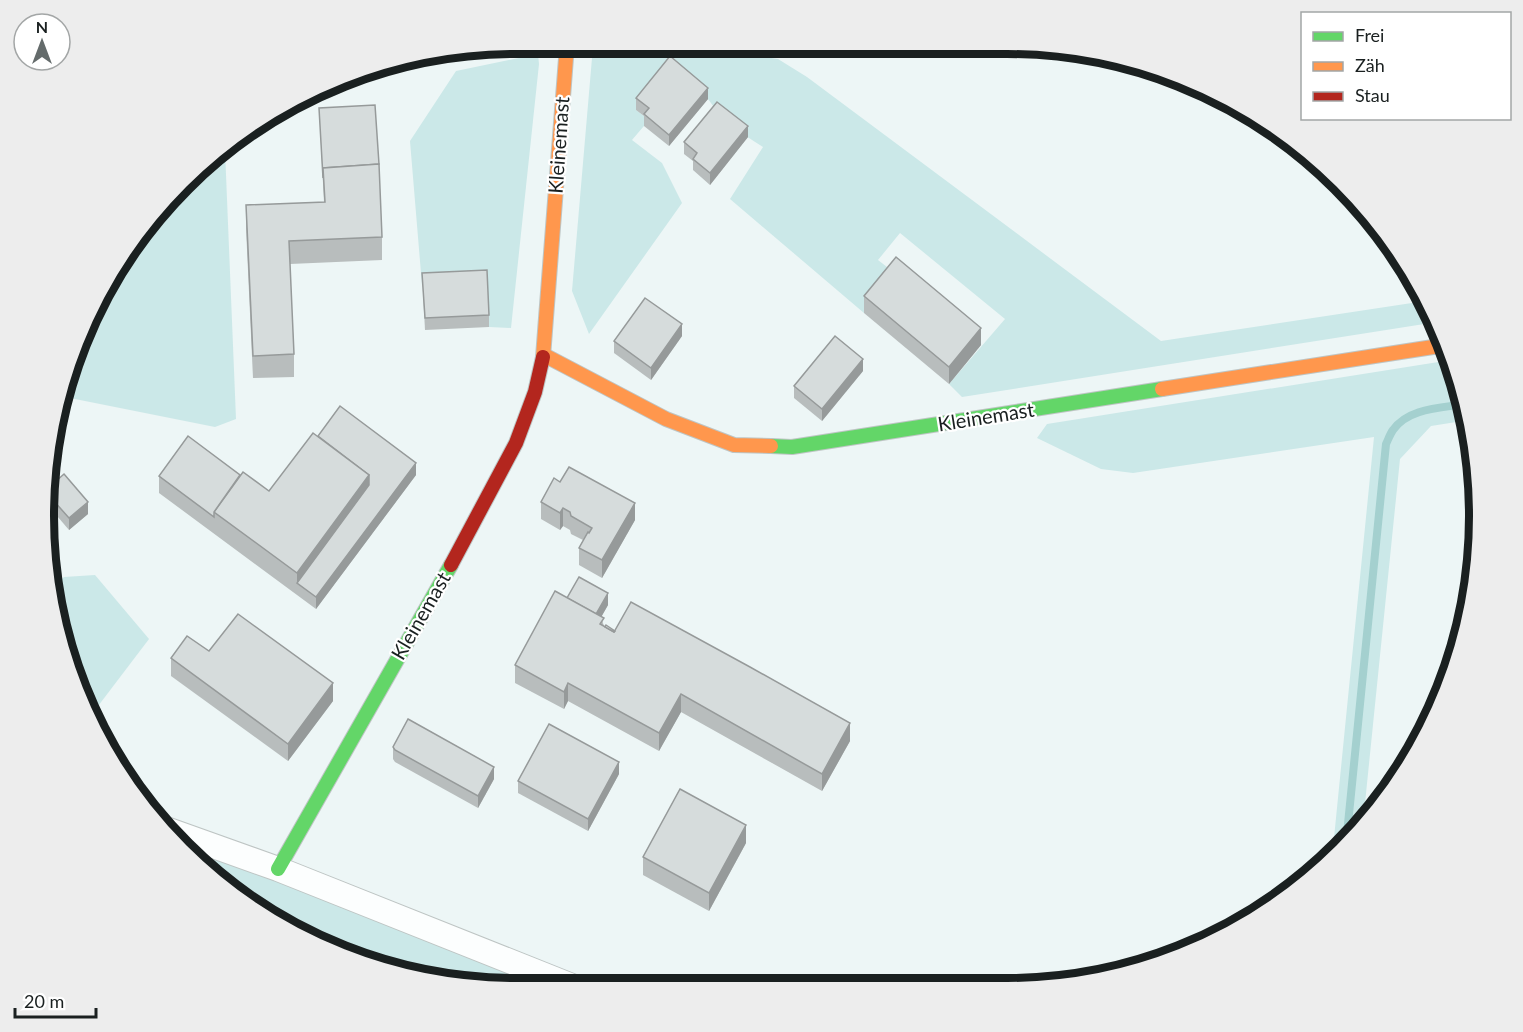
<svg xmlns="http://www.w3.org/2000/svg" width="1523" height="1032" font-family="Lato,sans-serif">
<rect width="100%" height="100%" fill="#edf6f6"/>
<g fill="#cbe8e8">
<path d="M590,44H684L778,59L807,77L1161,341L1425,301L1437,322L962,397L949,384L1005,319L900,233L878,260L896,274L864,313L730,199L763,147C742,134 722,120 708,99L636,110L649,120L632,140L662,163L682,203L589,334L572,291L592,58Z"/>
<polygon points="538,54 539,64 511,328 489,327 487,282 422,285 410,141 456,71"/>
<polygon points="225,150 236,419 215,427 65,397 79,336 141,228"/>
<polygon points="1451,360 1469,420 1431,426 1400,459 1363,823 1341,850 1332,858 1374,437 1133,473 1101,469 1037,438 1047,424"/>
<polygon points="95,575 149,639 92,714 53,609 51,590 64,577"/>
<polygon points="175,842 549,988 516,988 424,979 307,940 182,850"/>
</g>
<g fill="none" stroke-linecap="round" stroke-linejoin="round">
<g stroke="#a4d0cf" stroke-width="8">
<path d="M1346,844L1386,444C1388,440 1390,434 1393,430C1408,408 1441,408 1465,404"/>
<polyline points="300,935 351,955"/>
</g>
<defs>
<polyline id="street" points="166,829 278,869 577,988"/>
<g id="fast">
<polyline points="771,446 792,447 1162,389"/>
<polyline points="278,869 451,565"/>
</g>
<g id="slow">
<polyline points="544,355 666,419 734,445 771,446"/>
<polyline points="543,357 566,58 565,44"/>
<polyline points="1162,389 1446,345"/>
</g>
<polyline id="jam" points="451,565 516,443 535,392 543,357"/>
</defs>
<use href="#street" stroke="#bec5c4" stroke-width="26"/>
<use href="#fast" stroke="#bec5c4" stroke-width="16"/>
<use href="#slow" stroke="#bec5c4" stroke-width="16"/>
<use href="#jam" stroke="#bec5c4" stroke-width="16"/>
<use href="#street" stroke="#fcfefe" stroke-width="24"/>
<use href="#fast" stroke="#63d668" stroke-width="14"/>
<use href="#slow" stroke="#ff974d" stroke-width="14"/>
<use href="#jam" stroke="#b3261e" stroke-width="14"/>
</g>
<g fill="#b8bdbd">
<polygon points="636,98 708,99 669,146 644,126 644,116 636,110"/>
<polygon points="319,108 382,237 382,260 290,264 294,354 294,377 253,378 246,228 246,205 324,202"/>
<polygon points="748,137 710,185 693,170 693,161 684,154 684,142"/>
<polygon points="422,273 489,315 489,327 425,330"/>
<polygon points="864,296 981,345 949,384 864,313"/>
<polygon points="682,336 651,380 614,353 614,341"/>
<polygon points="863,371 822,421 794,398 794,386"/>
<polygon points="318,436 416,475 316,609 159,493 159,476 240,475 269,491"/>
<polygon points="45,491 88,514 69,530 46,503"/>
<polygon points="541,502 635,520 602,578 579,565 579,548 583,540 571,534 570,530 563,526 560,530 541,519"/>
<polygon points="567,598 608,605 601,617 604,626 615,631 850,741 822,791 681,712 659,751 568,701 564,709 515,683 515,665"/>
<polygon points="209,651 333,701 288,761 171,676 171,658"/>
<polygon points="393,747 494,779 478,808 395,762 393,759"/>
<polygon points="619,774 588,831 518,793 518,781"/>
<polygon points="746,843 709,911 643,875 643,857"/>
</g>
<g fill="#969a9a">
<polygon points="708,88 708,99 669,146 669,135"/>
<polygon points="748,126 748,137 710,185 710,173"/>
<polygon points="682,324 682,336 651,380 651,368"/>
<polygon points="981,328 981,345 949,384 949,367"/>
<polygon points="863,359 863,371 822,421 822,409"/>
<polygon points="416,463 416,475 316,609 316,597"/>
<polygon points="369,475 369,497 297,583 297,573"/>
<polygon points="88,502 88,514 69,530 69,518"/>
<polygon points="635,503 635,520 602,578 602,560"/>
<polygon points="563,508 563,526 560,530 560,513"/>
<polygon points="608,593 608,605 594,630 594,618"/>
<polygon points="333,683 333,701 288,761 288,744"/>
<polygon points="568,683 568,701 564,709 564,692"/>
<polygon points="681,694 681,712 659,751 659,733"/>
<polygon points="850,723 850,741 822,791 822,774"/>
<polygon points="619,762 619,774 588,831 588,819"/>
<polygon points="494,767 494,779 478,808 478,796"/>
<polygon points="746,825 746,843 709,911 709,893"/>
</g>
<g fill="#d6dcdc" stroke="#969a9a" stroke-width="1.5">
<polygon points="670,56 708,88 669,135 644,114 649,108 636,98"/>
<polygon points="717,102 748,126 710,173 693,159 697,153 684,142"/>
<polygon points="375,105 379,164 323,168 323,178 319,108"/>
<polygon points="379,164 382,237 289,241 294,354 253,356 246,205 325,202 323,168"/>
<polygon points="896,257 981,328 949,367 864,296"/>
<polygon points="487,270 489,315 425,318 422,273"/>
<polygon points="645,298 682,324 651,368 614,341"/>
<polygon points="835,336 863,359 822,409 794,386"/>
<polygon points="340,406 416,463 316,597 297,583 369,485 369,475 318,436"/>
<polygon points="313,433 369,475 297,573 214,512 243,472 269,491"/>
<polygon points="188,436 240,475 214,512 214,517 159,476"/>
<polygon points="569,467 635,503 602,560 579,548 588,532 589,533 592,528 571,516 570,512 563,508 560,513 541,502 554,478 560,482"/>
<polygon points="64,474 88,502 69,518 45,491"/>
<polygon points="579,577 608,593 596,614 567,598"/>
<polygon points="555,591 604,618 600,624 614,632 631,602 750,667 850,723 822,774 681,694 659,733 568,683 564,692 515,665"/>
<polygon points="238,614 333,683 288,744 171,658 187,636 209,651"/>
<polygon points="606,625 615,631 614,632 605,627"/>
<polygon points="408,719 494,767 478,796 395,750 393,747"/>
<polygon points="549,724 619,762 588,819 518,781"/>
<polygon points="680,789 746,825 709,893 643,857"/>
</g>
<g text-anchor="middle" stroke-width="4.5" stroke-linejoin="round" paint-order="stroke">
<g font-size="20" fill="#1a2020" stroke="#fff">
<text transform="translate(559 145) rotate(-86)" y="7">Kleinemast</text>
<text transform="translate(986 417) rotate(-9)" y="7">Kleinemast</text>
<text transform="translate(421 616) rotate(-60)" y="7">Kleinemast</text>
</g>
</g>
<path d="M0 0H1523V1032H0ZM516 54H1007A462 462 0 0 1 1469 516V516A462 462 0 0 1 1007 978H516A462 462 0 0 1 54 516V516A462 462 0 0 1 516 54Z" fill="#ededed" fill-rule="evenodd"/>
<path fill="none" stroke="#1a2020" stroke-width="8" d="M516 54H1007A462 462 0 0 1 1469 516V516A462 462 0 0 1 1007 978H516A462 462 0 0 1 54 516V516A462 462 0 0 1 516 54Z"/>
<rect x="1301" y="12" width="210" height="108" fill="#ffffff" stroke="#a3a6a6" stroke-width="1.5"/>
<rect x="1313" y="32" width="30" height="9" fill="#63d668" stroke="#a3a6a6" stroke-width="1.5"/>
<text x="1355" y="42" font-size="18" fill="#1a2020">Frei</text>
<rect x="1313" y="62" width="30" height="9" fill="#ff974d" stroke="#a3a6a6" stroke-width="1.5"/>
<text x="1355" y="72" font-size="18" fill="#1a2020">Zäh</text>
<rect x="1313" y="92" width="30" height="9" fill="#b3261e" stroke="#a3a6a6" stroke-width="1.5"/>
<text x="1355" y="102" font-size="18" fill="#1a2020">Stau</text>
<g transform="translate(42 42)"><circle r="28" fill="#ffffff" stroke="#a3a6a6" stroke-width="1.5"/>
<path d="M0-4.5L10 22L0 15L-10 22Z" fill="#646b6b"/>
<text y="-9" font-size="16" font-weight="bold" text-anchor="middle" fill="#1a2020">N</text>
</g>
<path d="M15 1008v9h81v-9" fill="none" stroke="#1a2020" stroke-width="3"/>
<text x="24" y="1008" font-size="18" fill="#1a2020" stroke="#ffffff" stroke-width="4.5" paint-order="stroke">20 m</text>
</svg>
